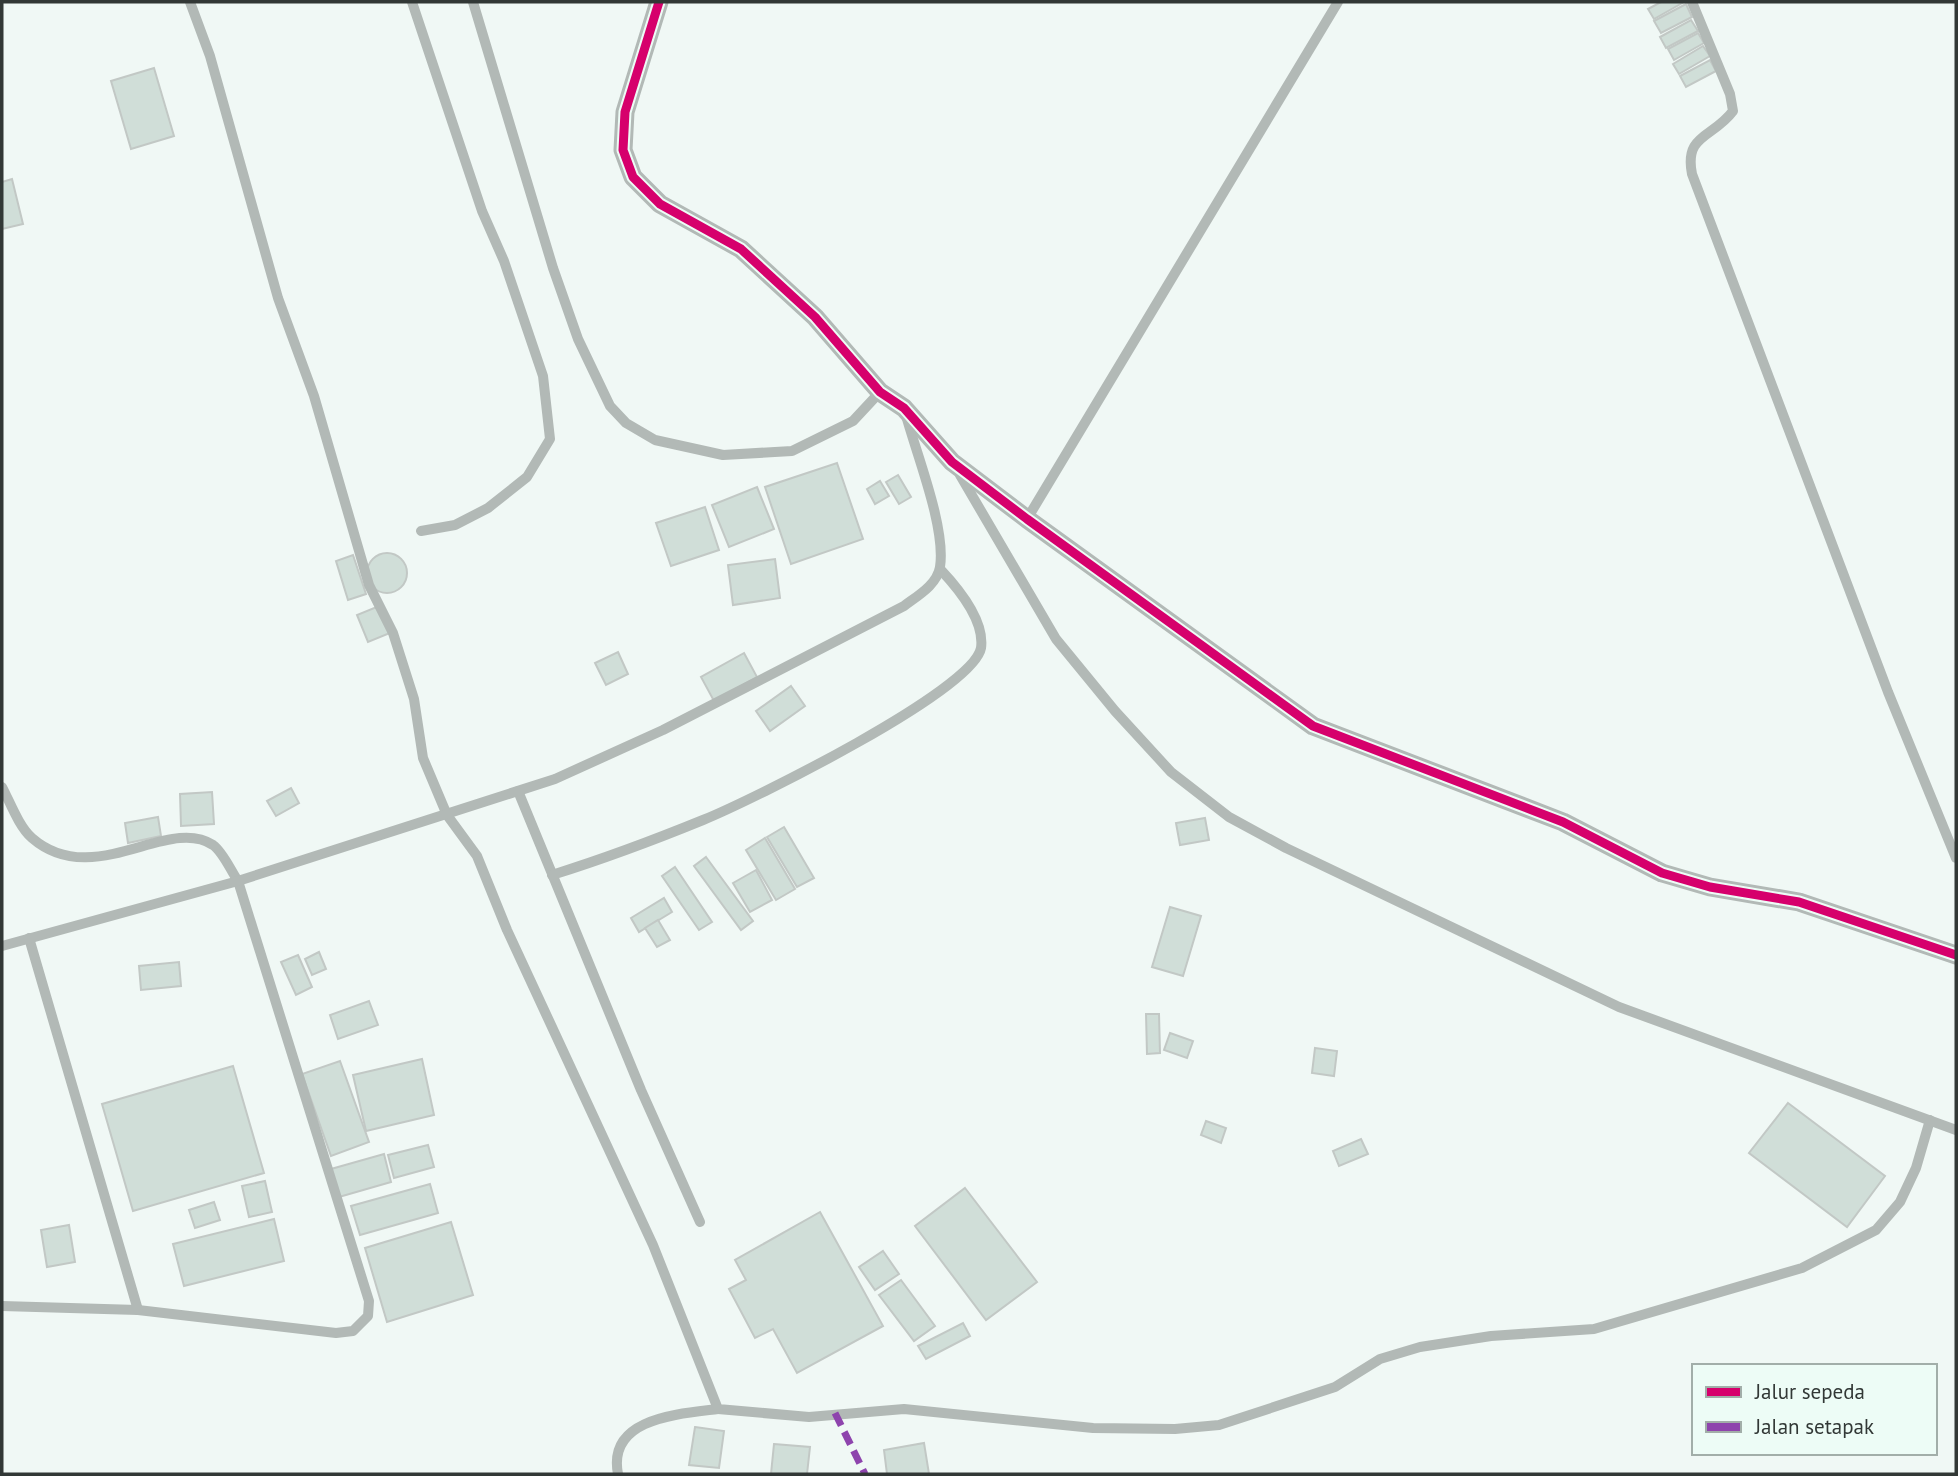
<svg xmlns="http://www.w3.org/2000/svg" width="1958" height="1476" font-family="'PT Sans',sans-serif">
<rect width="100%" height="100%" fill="#f0f8f5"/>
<g fill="#d0ded8" stroke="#c2c8c5" stroke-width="2">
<polygon points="1661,2 1684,2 1654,19 1648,9"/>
<polygon points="1686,4 1692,17 1661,33 1654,21"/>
<polygon points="1691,20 1698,31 1666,48 1660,37"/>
<polygon points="1698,33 1704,43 1674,60 1668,49"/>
<polygon points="1703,46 1710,56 1679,74 1673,64"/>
<polygon points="1710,60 1716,71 1686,87 1680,76"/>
<polygon points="154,68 174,136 131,149 111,81"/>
<polygon points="12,179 23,224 2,229 2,182"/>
<polygon points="837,463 863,539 791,564 765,487"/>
<polygon points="898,475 911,497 899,504 886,482"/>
<polygon points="880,481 889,496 875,504 867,489"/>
<polygon points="757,487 774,529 729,547 712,505"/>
<polygon points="705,507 719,550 671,566 656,523"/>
<circle cx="387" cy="573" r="20"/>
<polygon points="353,555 366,594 348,600 336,561"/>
<polygon points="775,559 780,598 733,605 728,565"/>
<polygon points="379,606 390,633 368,642 357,615"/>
<polygon points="618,652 628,674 606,685 595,663"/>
<polygon points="744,653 757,677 714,701 701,677"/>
<polygon points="791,686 805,706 770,731 756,711"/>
<polygon points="291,788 299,803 276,816 267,801"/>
<polygon points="212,792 214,824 181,826 180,794"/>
<polygon points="158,817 161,836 128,843 125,823"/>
<polygon points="1205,818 1209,840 1180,845 1176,823"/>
<polygon points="784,827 814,878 797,887 767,837"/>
<polygon points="765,838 795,889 776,900 746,850"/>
<polygon points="706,857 753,921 741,930 694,866"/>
<polygon points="675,867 712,922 699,930 662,876"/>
<polygon points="756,870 772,900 750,912 733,883"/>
<polygon points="664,898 672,912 639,932 631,918"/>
<polygon points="1170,907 1201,916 1183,976 1152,967"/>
<polygon points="658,920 670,940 657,947 645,928"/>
<polygon points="319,952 326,969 312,975 305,959"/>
<polygon points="298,955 312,987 296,995 281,962"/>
<polygon points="179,962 181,986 141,990 139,966"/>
<polygon points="369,1001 378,1025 338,1039 330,1015"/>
<polygon points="1146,1014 1159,1014 1160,1053 1147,1054"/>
<polygon points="1170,1033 1193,1041 1187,1058 1164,1050"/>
<polygon points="1315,1048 1337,1051 1334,1076 1312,1073"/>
<polygon points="422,1059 434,1115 366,1131 353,1075"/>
<polygon points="340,1061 369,1142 331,1156 302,1074"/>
<polygon points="233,1066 264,1173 133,1211 102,1104"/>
<polygon points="1788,1103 1885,1176 1847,1227 1749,1153"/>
<polygon points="1206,1121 1226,1128 1221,1143 1201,1135"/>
<polygon points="1361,1139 1368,1154 1339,1166 1333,1151"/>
<polygon points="428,1145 434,1167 394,1178 388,1155"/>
<polygon points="384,1154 391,1182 339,1197 331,1169"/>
<polygon points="265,1181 272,1212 249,1217 242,1186"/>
<polygon points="430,1184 438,1213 360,1235 351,1206"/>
<polygon points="965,1188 1037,1282 986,1320 915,1226"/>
<polygon points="214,1202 220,1220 195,1228 189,1210"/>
<polygon points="820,1212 883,1326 797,1373 773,1329 755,1338 729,1289 746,1280 735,1260"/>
<polygon points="274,1219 284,1261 184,1286 173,1244"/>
<polygon points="451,1222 473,1295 387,1322 365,1248"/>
<polygon points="69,1225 75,1262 47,1267 41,1230"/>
<polygon points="883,1251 899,1274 875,1290 859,1267"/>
<polygon points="901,1280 935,1326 914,1341 879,1295"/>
<polygon points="963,1323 970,1336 926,1359 918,1346"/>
<polygon points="695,1427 724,1431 719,1468 689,1465"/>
<polygon points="924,1443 929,1474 887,1474 884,1450"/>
<polygon points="774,1444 810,1447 807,1474 771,1474"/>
</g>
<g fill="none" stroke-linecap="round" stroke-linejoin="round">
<g stroke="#b2b9b6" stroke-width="10">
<polyline points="190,2 210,56 278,298 314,396 369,585 393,633 414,699 423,758 447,815 477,856 507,930 653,1245 718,1409 809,1417 904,1409 1093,1428 1175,1429 1219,1425 1335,1387 1380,1359 1420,1347 1491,1336 1594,1329 1802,1268 1876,1230 1900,1202 1916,1168 1930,1120"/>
<polyline points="412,2 482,211 504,261 543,376 550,439 527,477 488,508 455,525 421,531"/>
<polyline points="473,2 553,268 578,339 610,406 626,423 655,440 723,455 792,451 853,421 880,392"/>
<path d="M1692,2L1730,94L1733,111C1713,138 1684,134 1692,174L1888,692L1956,858"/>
<polyline points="960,475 1056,639 1115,711 1171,772 1229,817 1286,848 1619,1007 1956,1130"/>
<polyline points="1027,519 1338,2"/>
<path d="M2,787C10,802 19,827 32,838C93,891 168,815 213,845C223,852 231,871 238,881L369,1301L368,1316L353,1331L336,1333L138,1310L2,1306"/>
<polyline points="518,791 641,1090 700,1222"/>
<path d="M552,875C603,859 654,840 703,820C750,801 973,691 981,648C985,620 957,587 940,569"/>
<polyline points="29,938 138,1310"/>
<path d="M2,946L238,881L555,779L663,730L904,606C917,596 937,585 940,567C946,529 918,458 907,419"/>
<path d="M618,1474C607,1418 678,1414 718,1409"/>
</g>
<polyline stroke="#b2b9b6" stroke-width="19" points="659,2 625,112 623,150 633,177 660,204 741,249 815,317 880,392 904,408 952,462 1027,519 1313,726 1563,822 1662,873 1710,887 1799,902 1956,955"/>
<polyline stroke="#8e44ad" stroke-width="7" stroke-dasharray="14 7" stroke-linecap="butt" points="835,1413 865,1474"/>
<defs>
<polyline id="cycleway" points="659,2 625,112 623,150 633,177 660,204 741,249 815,317 880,392 904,408 952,462 1027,519 1313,726 1563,822 1662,873 1710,887 1799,902 1956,955"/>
</defs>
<use href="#cycleway" stroke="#edfcf6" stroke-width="13"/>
<use href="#cycleway" stroke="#d6006c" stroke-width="9"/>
</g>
<rect width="1958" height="1476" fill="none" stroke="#323836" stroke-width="7"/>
<rect x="1692" y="1364" width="245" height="91" fill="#edfcf6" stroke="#a2aea9" stroke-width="2"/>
<rect x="1706" y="1387" width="35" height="10" fill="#d6006c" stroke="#a2aea9" stroke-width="2"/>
<text x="1755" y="1399" font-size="21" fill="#323836">Jalur sepeda</text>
<rect x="1706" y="1422" width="35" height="10" fill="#8e44ad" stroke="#a2aea9" stroke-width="2"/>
<text x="1755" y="1434" font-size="21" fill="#323836">Jalan setapak</text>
</svg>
